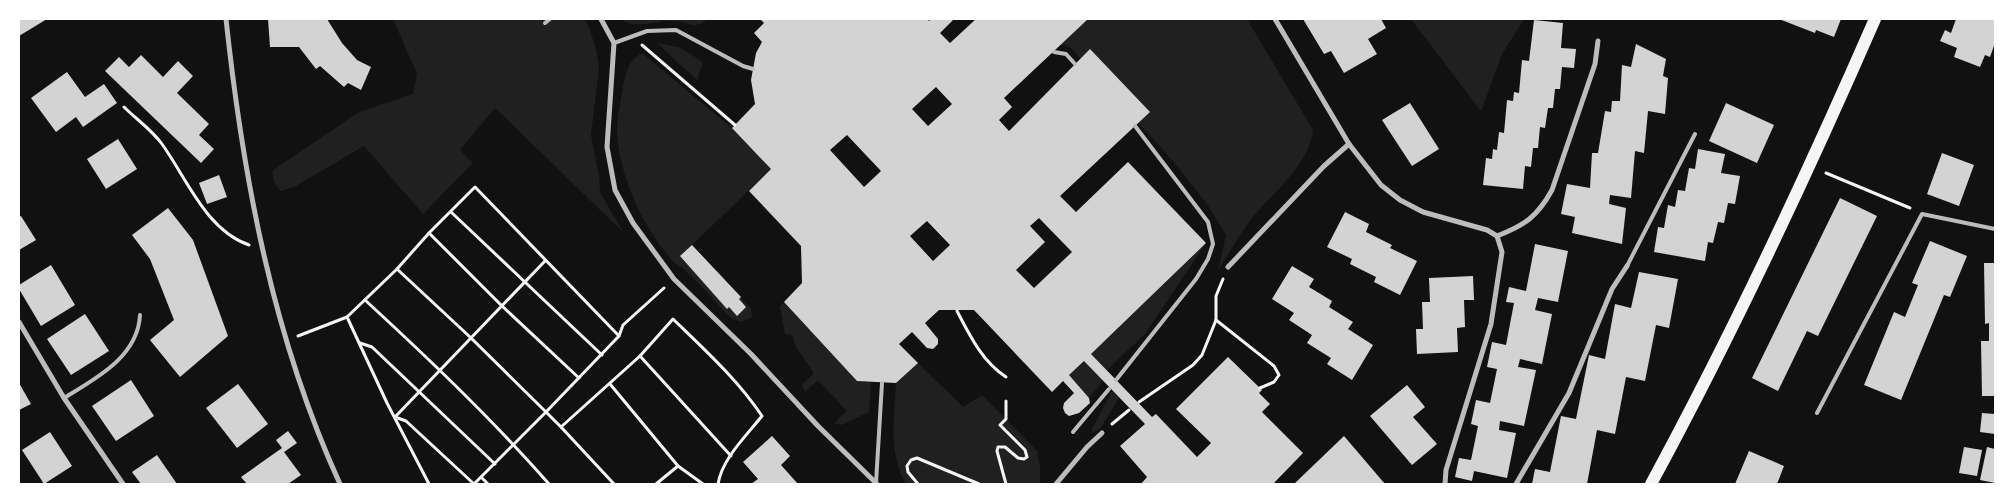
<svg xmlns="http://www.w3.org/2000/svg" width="2014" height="503" font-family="Inter,sans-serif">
<rect width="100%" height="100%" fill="#111"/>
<g fill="#202020">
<path d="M393,19H584L589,27L596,49L599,68L591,135L599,177L600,192L623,232L495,108L460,150L473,163L423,214L364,146L294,187L281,191C274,184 272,179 273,170L359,112L413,94L417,74Z"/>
<path d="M621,19H708C704,22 700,25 694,25C688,24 681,21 675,21C657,19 636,31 621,19Z"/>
<path d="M1027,19H1247L1313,130C1308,168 1271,193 1249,222C1238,237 1228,255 1218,271L1226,235L1207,204L1173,161L1071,48L1046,39Z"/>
<polygon points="1411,19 1524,19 1502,54 1481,111"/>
<polygon points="657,43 679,47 703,62 698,77 699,82"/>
<path d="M642,53L732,128L771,169L692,245L751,309L752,317L741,322L731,318C716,303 702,286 686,271C681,266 675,264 671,259C643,227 618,174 617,130C617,120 619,109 621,100C624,82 625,62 642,53Z"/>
<polygon points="1206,243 1145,334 1107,370 1091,354"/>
<polygon points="784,302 857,381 871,382 869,412 841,425 834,423 847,411 818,380 805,392 802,385 814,373 796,347 792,335 785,334 780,307"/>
<polygon points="1084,361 1103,381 1089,398 1069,375"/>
<path d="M918,363L963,407L982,395L1037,451L1040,467V484H906C888,452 894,418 896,383Z"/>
<polygon points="1112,391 1119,398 1100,429 1092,433 1092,429"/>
</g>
<g fill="#d3d3d3" fill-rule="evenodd">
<polygon points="19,19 47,19 19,36"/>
<polygon points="268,19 327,19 342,43 357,60 371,67 361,90 348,83 344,87 320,66 316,69 299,47 270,47"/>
<path d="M760,19H927L929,21L931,19H954L940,33L950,43L976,19H1088L1004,98L1012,107L999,120L1009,131L1090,49L1150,112L1060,196L1076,212L1128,162L1206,243L1091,354L1152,417L1156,414L1197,457L1211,443L1176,409L1228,357L1262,390L1259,393L1270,404L1262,412L1303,453L1273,484H1141L1147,477L1120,446L1145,424L1084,361L1069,375L1089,398L1090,403L1079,413L1069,416L1065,413L1063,408L1064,403L1074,393L1063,381L1052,392L974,310H939L925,323L938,339V344L933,349L927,348L912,332L899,344L918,363L896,383L857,381L784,302L802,283L801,246L749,191L771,169L732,128L755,104L751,80L756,53L762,42L754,33L764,23ZM936,87L952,104L928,126L912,109ZM847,135L881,171L864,187L830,150ZM1039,218L1072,252L1034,288L1016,270L1045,242L1030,226ZM927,221L950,245L933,261L910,236Z"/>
<polygon points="1303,19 1381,19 1386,28 1368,39 1377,54 1344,73 1331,51 1324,54"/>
<polygon points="1779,19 1841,19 1834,37 1816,30 1815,33"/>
<polygon points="1956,19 1995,19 1995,43 1990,57 1985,55 1980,67 1954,57 1957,48 1940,41 1945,30 1951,33"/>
<polygon points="1534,20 1563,23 1561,48 1576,49 1574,68 1562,67 1560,89 1555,89 1553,108 1548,108 1545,128 1540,127 1538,148 1533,148 1531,167 1525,166 1523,189 1483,185 1486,158 1492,159 1493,149 1497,150 1499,132 1504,133 1507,100 1513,101 1514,92 1519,93 1522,60 1529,61"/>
<polygon points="1636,44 1666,59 1663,76 1668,78 1665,114 1648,111 1644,153 1635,151 1631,198 1610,195 1609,204 1626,208 1622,244 1572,233 1575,217 1561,214 1567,184 1590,188 1592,153 1598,153 1605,111 1611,112 1612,101 1620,101 1622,65 1631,67"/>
<polygon points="141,55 163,77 178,61 193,76 177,93 209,124 199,135 214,149 201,163 105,71 119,57 129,67"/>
<polygon points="67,72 85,97 104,84 117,103 83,127 76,117 56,132 31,98"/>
<polygon points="1410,103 1439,149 1412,166 1382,120"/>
<polygon points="1726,103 1774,125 1757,163 1709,141"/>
<polygon points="118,139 137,169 106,189 87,159"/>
<polygon points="1698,149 1725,154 1721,173 1740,176 1735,204 1728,203 1724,223 1718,222 1713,243 1708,242 1705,261 1654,252 1658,227 1664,228 1668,205 1675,207 1678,190 1685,191 1689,168 1695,169"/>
<polygon points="1942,153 1974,165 1959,206 1927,194"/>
<polygon points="219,175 227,197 207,204 199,183"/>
<polygon points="1840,198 1877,216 1818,336 1807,331 1778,391 1752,378"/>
<polygon points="168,208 193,240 228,336 180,377 150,340 174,320 150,259 132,235"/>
<polygon points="1345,212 1369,224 1366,232 1392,245 1390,248 1417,261 1400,295 1374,282 1376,277 1350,264 1352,259 1327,247"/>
<polygon points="21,216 36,240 19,250 19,217"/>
<polygon points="1930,241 1967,256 1950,297 1944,295 1901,400 1864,385 1894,312 1905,317 1918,285 1912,283"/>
<polygon points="1535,244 1568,251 1558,302 1538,298 1535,310 1552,314 1542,364 1520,359 1518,367 1536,370 1524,426 1500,421 1499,430 1516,433 1507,478 1474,471 1472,481 1455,477 1459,458 1471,460 1478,426 1471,424 1476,400 1490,403 1497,369 1487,367 1492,342 1506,345 1514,303 1506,302 1509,287 1526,291"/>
<polygon points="692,245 741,297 739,299 746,307 737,316 729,307 727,309 680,256"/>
<polygon points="1984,263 1995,263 1995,396 1982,396 1981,341 1989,341 1989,323 1985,324"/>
<polygon points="51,265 75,305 41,326 19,289 19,285"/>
<polygon points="1292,266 1314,279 1309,287 1332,301 1329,307 1353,322 1348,329 1373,345 1352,380 1327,364 1331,358 1307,343 1312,335 1289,320 1294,313 1272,299"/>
<polygon points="1639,272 1678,279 1669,328 1656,325 1645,381 1626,377 1615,434 1597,430 1587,484 1532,484 1535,469 1550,472 1561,416 1576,419 1589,355 1605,359 1615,304 1631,308"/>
<polygon points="1473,276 1474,300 1464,300 1465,327 1457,328 1458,352 1417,354 1416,329 1423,329 1422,302 1430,302 1429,278"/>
<polygon points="85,314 109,351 71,375 47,339"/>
<polygon points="131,380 154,416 116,441 92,406"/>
<polygon points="19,383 31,404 19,410"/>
<polygon points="238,384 268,424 237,448 206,408"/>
<polygon points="1407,385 1425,407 1413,417 1437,444 1412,465 1370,416"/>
<polygon points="1982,413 1995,414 1995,434 1980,432"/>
<polygon points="288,431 297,443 284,452 301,475 288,484 247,484 241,477 282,448 276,440"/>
<polygon points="50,432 72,466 44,484 22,450"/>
<polygon points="772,436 790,456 781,465 798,484 751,484 758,479 743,462"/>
<polygon points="1344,436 1385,484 1294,484"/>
<polygon points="1964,447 1982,450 1977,476 1959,473"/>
<polygon points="1987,447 1995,449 1995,483 1980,480"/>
<polygon points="1749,451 1784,466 1777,484 1735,484"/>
<polygon points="157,455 177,484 141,484 132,472"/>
</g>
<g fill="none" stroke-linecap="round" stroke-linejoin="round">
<g stroke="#f5f5f5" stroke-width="3">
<polyline points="642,45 735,125"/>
<path d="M124,107C136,119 152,130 162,144C187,179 206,230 249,245"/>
<polyline points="1826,173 1910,208"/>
<polyline points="451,212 602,355"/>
<polyline points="429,233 502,306 579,378"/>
<polyline points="397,269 470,337 546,412 474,484"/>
<path d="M664,288L623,325L619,336L546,412L561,427L640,356L673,319C704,349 738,380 762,416C746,436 722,459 718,484"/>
<path d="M365,300C429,359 492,419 549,484"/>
<path d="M957,311C970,336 982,361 1006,377"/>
<polyline points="347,317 387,403 429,484"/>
<polyline points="1216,320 1274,366 1279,375 1274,382 1260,388"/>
<polyline points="298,336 347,317 397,269 429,233 475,187 619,336"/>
<polyline points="360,343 372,347 495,464"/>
<polyline points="640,356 731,456"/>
<polyline points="610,384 678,466 703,484"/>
<polyline points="1006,401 1006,419 1000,425 1025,450 1027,457 1024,459 1018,458 1005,447 998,447 997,451 1006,484"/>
<polyline points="1139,402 1193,365 1202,355 1216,320 1216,296 1223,279"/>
<polyline points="1112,424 1129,410"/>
<polyline points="561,427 614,484"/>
<polyline points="481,477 488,484"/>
<polyline points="474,484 406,421 395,417 545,261"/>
<polyline points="656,484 678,466"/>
<polyline points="918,484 908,472 907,466 911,460 917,458 979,484"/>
</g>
<g stroke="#bcbcbc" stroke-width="4">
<polyline points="545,23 550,19"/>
<polyline points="614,43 647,31 676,30 743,66 753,69"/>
<polyline points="1054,52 1066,54 1075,64"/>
<polyline points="1627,266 1695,134"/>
<polyline points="1116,380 1196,279 1208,259 1213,244 1208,222 1135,126"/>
<path d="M64,398C95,379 138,357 140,315"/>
<polyline points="1817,413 1922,214 1995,229"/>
<polyline points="1073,432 1109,389"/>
<polyline points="876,483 882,383"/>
</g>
<g stroke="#bcbcbc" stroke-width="5">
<path d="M226,19C243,178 273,338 340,484"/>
<polyline points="601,19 614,43 607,147 615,190 633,223 674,279 751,354 818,426 877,484"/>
<polyline points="1275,19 1349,144 1381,185 1400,200 1423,212 1487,230 1497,236 1502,252 1491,324 1446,470 1445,484"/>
<path d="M1497,236C1525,225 1537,217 1552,190L1595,64L1598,41"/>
<polyline points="1228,267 1324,166 1349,144"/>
<polyline points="19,322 64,398 123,484"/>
<polyline points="1056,484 1087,447 1102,433"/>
<polyline points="1516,484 1569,393 1612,289 1627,266"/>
</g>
<path stroke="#f5f5f5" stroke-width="12" d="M1651,484C1733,333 1806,177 1875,19"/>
</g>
<rect width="2014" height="503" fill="none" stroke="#ffffff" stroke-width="40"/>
</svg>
